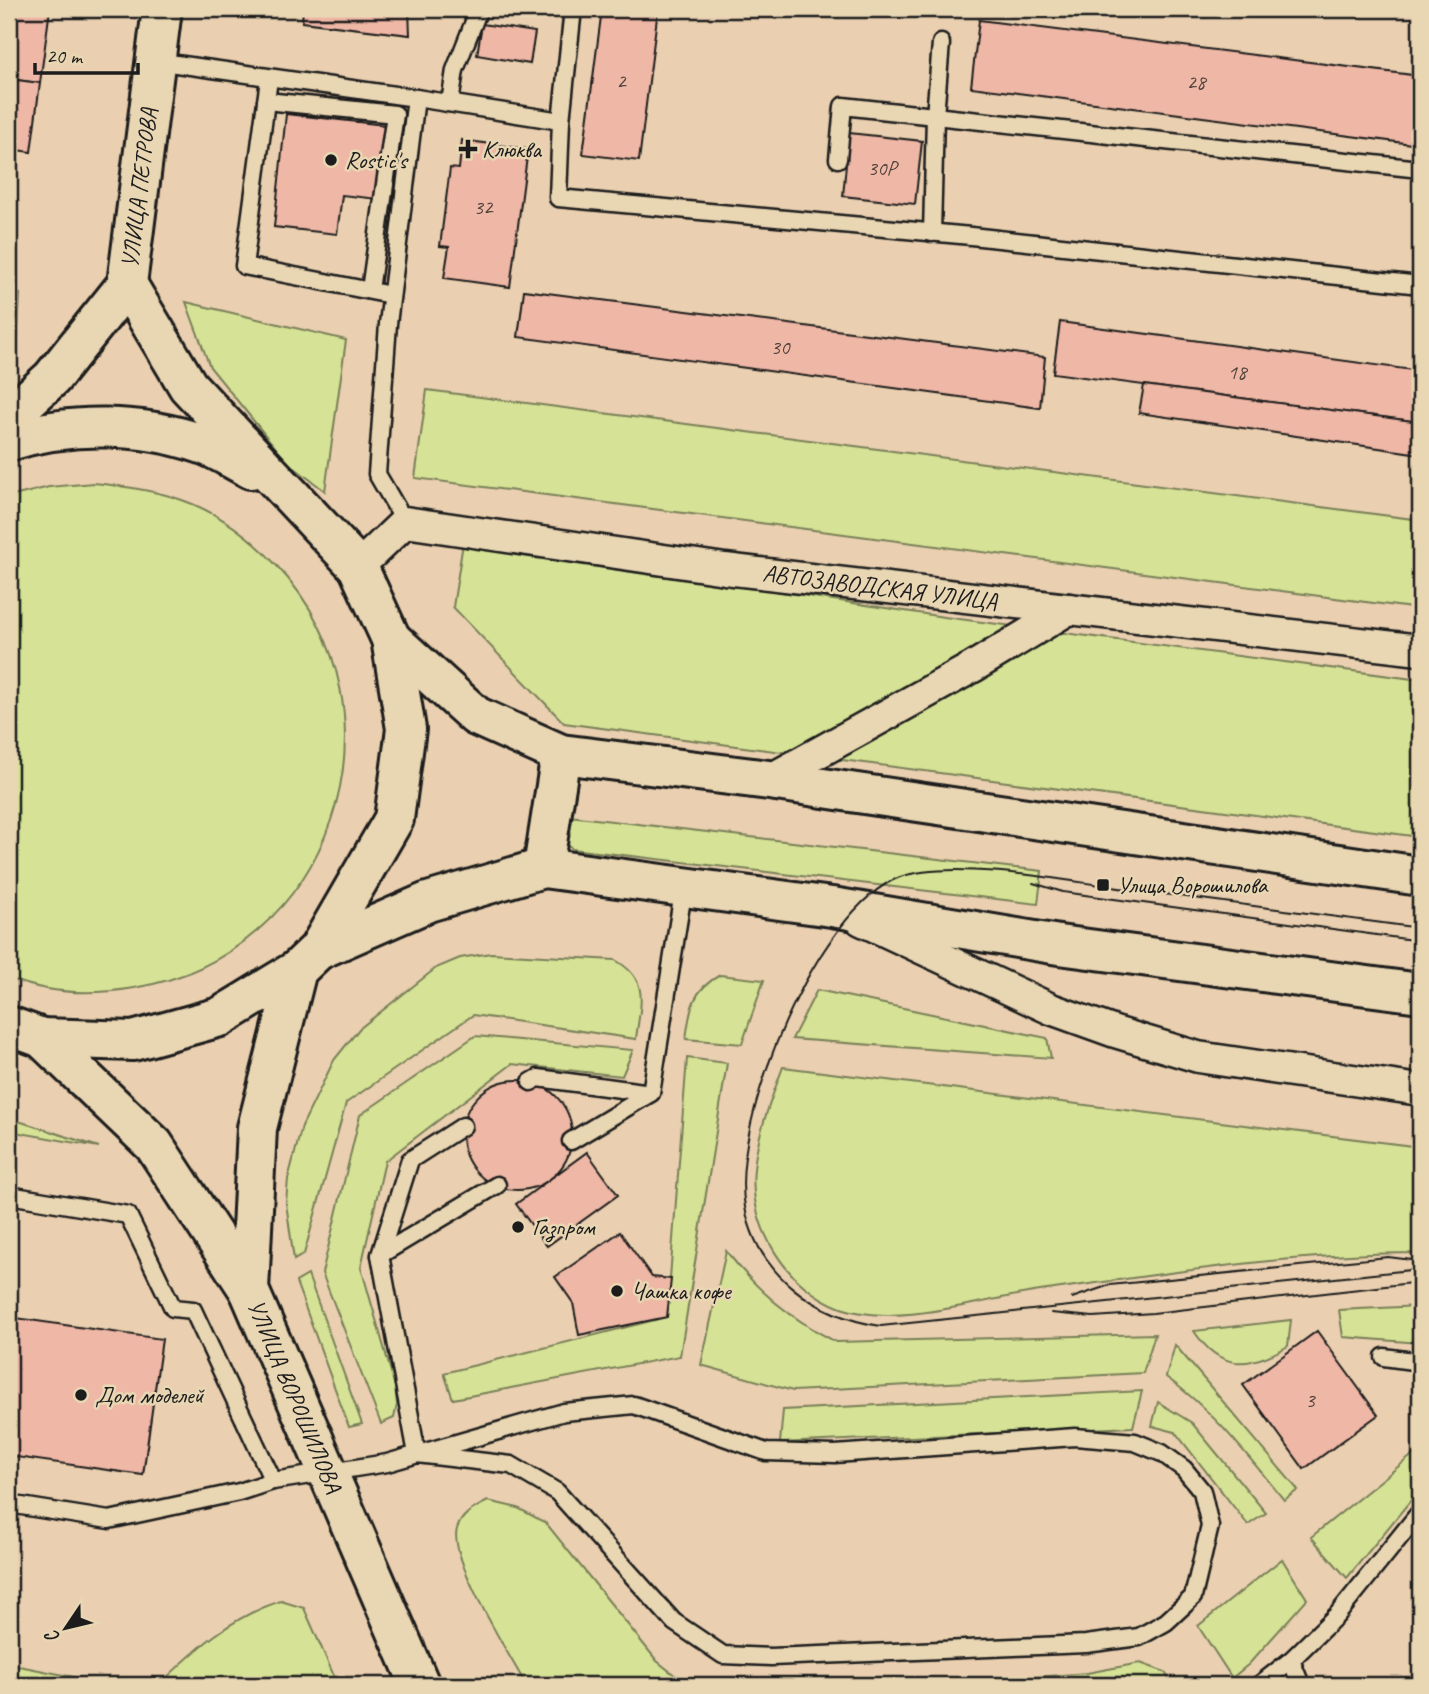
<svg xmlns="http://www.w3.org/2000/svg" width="1429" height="1694" font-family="Caveat,sans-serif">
<rect width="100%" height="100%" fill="#ead0b0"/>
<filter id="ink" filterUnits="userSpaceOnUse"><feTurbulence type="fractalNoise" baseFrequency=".0143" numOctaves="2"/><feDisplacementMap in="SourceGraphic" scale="14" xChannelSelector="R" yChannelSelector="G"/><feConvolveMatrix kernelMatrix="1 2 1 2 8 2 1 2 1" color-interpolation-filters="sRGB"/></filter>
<g filter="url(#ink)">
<g fill="#d6e295" stroke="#797f58" stroke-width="2">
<polygon points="9,293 20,294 17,348 9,358"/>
<polygon points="186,302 346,340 325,491 287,462 210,367"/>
<polygon points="427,390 1420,520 1420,609 415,478"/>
<path d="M94,483C124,486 154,490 182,500C219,513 252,538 277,566C414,712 332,956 134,988C93,995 48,994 9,978V497L49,487Z"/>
<polygon points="463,543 944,617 1420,680 1420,837 564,723 453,607"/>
<polygon points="569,816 1042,871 1038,904 572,849 560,834"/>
<path d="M491,953L615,960C651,980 640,1004 636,1039L473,1015L346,1103L304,1254L294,1260L286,1203L288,1179L302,1126L334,1060L359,1029L436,968L460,958Z"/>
<path d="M720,975L764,980L742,1044L686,1039C690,1009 692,990 720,975Z"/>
<polygon points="817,990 1047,1038 1051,1058 792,1039"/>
<polygon points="475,1036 633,1050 622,1076 512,1064 385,1161 361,1267 395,1386 397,1405 394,1418 381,1424 322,1273 360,1115"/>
<polygon points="687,1058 727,1063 680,1356 453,1399 444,1373 667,1317"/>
<path d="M783,1067L1420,1147V1253C1292,1253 1167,1273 1040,1291C981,1299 899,1328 841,1308C787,1288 748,1226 754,1169C757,1136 771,1099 783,1067Z"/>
<polygon points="9,1118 99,1147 9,1131"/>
<path d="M726,1251C759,1292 788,1317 836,1342L1155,1334L1143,1373L793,1391L701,1365Z"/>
<polygon points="308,1275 362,1424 349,1427 296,1282"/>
<polygon points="1420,1306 1420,1343 1343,1337 1339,1310"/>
<path d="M1291,1320L1288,1346C1249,1369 1220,1371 1194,1331Z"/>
<path d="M1175,1345L1298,1490L1284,1500C1247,1455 1214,1411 1166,1377Z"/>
<polygon points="1142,1391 1133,1427 780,1443 783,1410"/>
<polygon points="1158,1402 1192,1423 1266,1513 1248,1525 1175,1432 1152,1426"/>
<polygon points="1420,1449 1420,1489 1347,1578 1311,1537"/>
<path d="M488,1501L518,1508L546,1523L657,1661L687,1685H526C510,1656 448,1557 457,1529C462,1513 475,1508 488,1501Z"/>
<polygon points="1282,1559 1307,1599 1249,1664 1232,1678 1198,1626"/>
<path d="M281,1601L304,1608L338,1685H159C196,1649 230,1617 281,1601Z"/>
<polygon points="1140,1663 1165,1672 1172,1685 933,1685 1087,1673"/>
<polygon points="9,1664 114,1685 9,1685"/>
</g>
<g fill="#efb7a5" stroke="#1c1c1c" stroke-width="2">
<polygon points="9,9 50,9 40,83 9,79"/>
<polygon points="303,9 409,9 410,35 302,22"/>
<polygon points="602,9 658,9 639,161 583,154"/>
<polygon points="979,20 1420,76 1420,145 971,87"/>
<polygon points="482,24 535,32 530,64 477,55"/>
<polygon points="9,79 40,83 31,152 9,149"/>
<polygon points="286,114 385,125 378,199 342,195 337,234 274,227"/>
<polygon points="849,133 922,141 915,204 843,196"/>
<polygon points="462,140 528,149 510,287 444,278 449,247 440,246 450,168 459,169"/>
<polygon points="524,290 1045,357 1040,408 518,337"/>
<polygon points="1060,322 1420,371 1420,422 1053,373"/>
<polygon points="1144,385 1420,422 1420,454 1139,413"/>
<circle cx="517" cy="1135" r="55"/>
<polygon points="587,1152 618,1195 547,1246 516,1204"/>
<polygon points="620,1232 652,1277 671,1279 667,1317 579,1335 573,1303 555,1277"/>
<polygon points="9,1317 162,1339 143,1475 9,1456"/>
<polygon points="1317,1331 1378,1415 1304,1469 1243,1385"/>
</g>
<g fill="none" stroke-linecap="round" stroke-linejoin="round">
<defs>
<g id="lane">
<polyline points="155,61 416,98 388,324 377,474 405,522"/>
<polyline points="269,79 244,266 391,295"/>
<polyline points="416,98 561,121 558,198 971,236 1420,285"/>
<polyline points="266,101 395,114 370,290"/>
<polyline points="450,103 455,70 479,9"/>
<polyline points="561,121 573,9"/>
<polyline points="838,159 843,106 1420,169"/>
<polyline points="932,233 935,116 941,43"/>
<polyline points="531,1082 538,1078 651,1093"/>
<polyline points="571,1141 651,1093 684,886"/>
<polyline points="9,1195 128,1215 173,1308 193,1310 273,1481"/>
<polyline points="380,1255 497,1185"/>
<polyline points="1384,1357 1420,1362"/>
<polyline points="417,1454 380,1255 410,1160 463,1126"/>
<polyline points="9,1504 109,1520 239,1492 273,1481 387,1463 564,1412 634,1405 766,1452 835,1454 1075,1437 1135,1442 1162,1453 1184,1469 1202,1491 1210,1526 1193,1597 1166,1622 1139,1637 1086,1644 771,1657 723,1655 674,1622 557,1492 511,1465 417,1454"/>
<polyline points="1259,1685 1291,1660"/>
<polyline points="1301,1685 1291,1660 1337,1615 1420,1512"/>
</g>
<g id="street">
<polyline points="358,567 405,522 725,569 1420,650"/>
<polyline points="769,780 973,667 1069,609"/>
<polyline points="861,920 1051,1009 1115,1032 1198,1057 1420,1090"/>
</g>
<g id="secondary">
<polyline points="127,284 162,9"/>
<polyline points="9,417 52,378 127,284"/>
<path d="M9,441C70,422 141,423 202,444C219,450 235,461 251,469"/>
<polyline points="391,639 476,716 561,754 769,780 1420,876"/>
<polyline points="543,868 561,754"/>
<polyline points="318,950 428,902 543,868 832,907 1059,945 1420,993"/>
<polyline points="297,970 257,1128 249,1290 420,1685"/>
<polyline points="9,1026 42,1038 133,1041 220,1017 297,970 318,950 394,819 406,729 391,639 358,567 188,386 127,284"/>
<polyline points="42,1038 154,1145 249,1290"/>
</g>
</defs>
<use href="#lane" stroke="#1c1c1c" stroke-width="21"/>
<use href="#street" stroke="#1c1c1c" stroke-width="35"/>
<use href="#secondary" stroke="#1c1c1c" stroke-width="44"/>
<use href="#lane" stroke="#e9d6b3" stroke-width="16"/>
<use href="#street" stroke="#e9d6b3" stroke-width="30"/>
<use href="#secondary" stroke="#e9d6b3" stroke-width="38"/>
<g stroke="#1c1c1c" stroke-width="2">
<polyline points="1033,883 1063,892 1420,941"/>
<path d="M1420,928C1320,915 1220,901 1119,888C1065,880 950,859 900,877C817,908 729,1123 745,1207C757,1275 817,1317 881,1326L1420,1269"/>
<polyline points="1072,1298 1110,1285 1388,1257 1420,1261"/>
<polyline points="1051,1313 1093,1317 1153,1313 1420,1282"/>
</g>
</g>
</g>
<g fill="#1c1c1c" stroke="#e9d6b3" stroke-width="2.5">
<path d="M464.5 138.5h7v7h7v7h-7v7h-7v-7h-7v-7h7z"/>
<circle cx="331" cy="160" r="7"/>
<rect x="1096" y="878" width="14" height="14" rx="3.5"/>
<circle cx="518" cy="1227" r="7"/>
<circle cx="617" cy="1291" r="7"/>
<circle cx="81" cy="1395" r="7"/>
</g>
<g text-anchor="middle" stroke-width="5" stroke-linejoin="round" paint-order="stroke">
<g font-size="21" fill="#51433e">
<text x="621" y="88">2</text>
<text x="1196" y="89">28</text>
<text x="882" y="175">30Р</text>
<text x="483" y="214">32</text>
<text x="780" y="354">30</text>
<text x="1237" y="379">18</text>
<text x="1310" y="1407">3</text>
</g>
<g font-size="24" fill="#1c1c1c" stroke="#e9d6b3" text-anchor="start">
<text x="482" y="157">Клюква</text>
<text x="345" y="168">Rostic's</text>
<text x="1117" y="893">Улица Ворошилова</text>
<text x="532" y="1235">Газпром</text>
<text x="631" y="1299">Чашка кофе</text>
<text x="95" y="1403">Дом моделей</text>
</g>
<g font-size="24" fill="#1c1c1c" stroke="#e9d6b3">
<text transform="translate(139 188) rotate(-83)" y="8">УЛИЦА ПЕТРОВА</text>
<text transform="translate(880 587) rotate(7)" y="8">АВТОЗАВОДСКАЯ УЛИЦА</text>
<text transform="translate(295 1396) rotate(67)" y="8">УЛИЦА ВОРОШИЛОВА</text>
</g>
</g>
<rect width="1429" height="1694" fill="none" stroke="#e9d6b3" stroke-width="35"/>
<rect x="18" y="18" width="1394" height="1659" fill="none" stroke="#1c1c1c" stroke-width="2.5" filter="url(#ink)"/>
<g transform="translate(66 1628) rotate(235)" stroke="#e9d6b3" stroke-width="5" paint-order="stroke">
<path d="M0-5L12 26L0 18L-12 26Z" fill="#1c1c1c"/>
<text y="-10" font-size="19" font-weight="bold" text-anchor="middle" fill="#1c1c1c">С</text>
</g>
<path d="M35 63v10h103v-10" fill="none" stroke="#1c1c1c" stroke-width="3.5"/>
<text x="46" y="63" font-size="21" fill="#1c1c1c" stroke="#e9d6b3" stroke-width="5" paint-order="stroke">20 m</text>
</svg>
